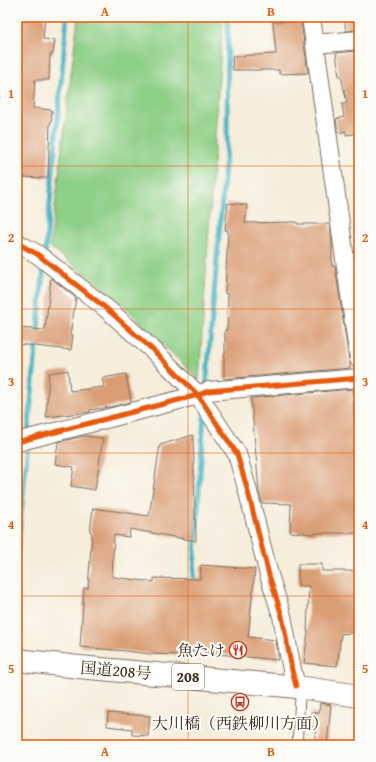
<svg xmlns="http://www.w3.org/2000/svg" width="376" height="762" font-family="'Gentium Book Plus','Noto Serif JP',serif">
<rect width="100%" height="100%" fill="#fdfcf7"/>
<filter id="ink" filterUnits="userSpaceOnUse"><feTurbulence type="fractalNoise" baseFrequency=".025" numOctaves="2"/><feDisplacementMap in="SourceGraphic" scale="8" xChannelSelector="R" yChannelSelector="G"/><feConvolveMatrix kernelMatrix="1 2 1 2 8 2 1 2 1" color-interpolation-filters="sRGB"/></filter>
<filter id="wash" filterUnits="userSpaceOnUse"><feTurbulence type="fractalNoise" baseFrequency=".012" numOctaves="4" result="noise"/><feDisplacementMap in="SourceGraphic" scale="16" xChannelSelector="R" yChannelSelector="G"/><feGaussianBlur stdDeviation="0.9" result="paint"/><feColorMatrix in="noise" values="0 0 0 0 0 0 0 0 0 0 0 0 0 0 0 0 0 1.4 0 .05"/><feComposite in="paint" operator="in"/></filter>
<g filter="url(#wash)">
<rect width="100%" height="100%" fill="#f6edda"/>
<polygon fill="#8fd087" stroke="#657d52" points="78,17 223,17 199,380 115,297 50,247"/>
<g fill="none" stroke-linecap="round" stroke-linejoin="round">
<g stroke="#49b6c5" stroke-width="5">
<polyline points="45,256 67,17"/>
<polyline points="206,389 227,141 228,17"/>
<polyline points="28,435 44,264"/>
<polyline points="17,556 28,443"/>
<polyline points="193,585 204,413"/>
</g>
</g>
<g id="blocks">
<g fill="#da9e75">
<polygon points="17,17 45,17 43,39 55,40 53,54 50,54 49,80 35,80 33,108 52,110 51,123 50,123 48,178 17,177 17,114 20,79 17,79"/>
<polygon points="344,17 359,17 359,30 346,31"/>
<polygon points="301,21 308,73 279,74 279,70 233,70 232,56 276,54 273,22"/>
<polygon points="357,51 359,74 359,133 346,135 346,131 338,133 336,119 344,117 342,104 347,103 341,76 339,76 336,53"/>
<polygon points="228,203 247,205 245,223 297,222 297,224 330,224 332,245 332,266 335,266 349,360 350,364 350,368 224,379 224,354 225,354 225,330 227,330 228,294 225,294 228,230 225,230"/>
<polygon points="51,278 76,298 70,335 73,335 71,350 17,344 17,328 45,330"/>
<polygon points="68,370 70,391 104,387 102,378 126,374 131,402 110,407 90,410 90,412 46,417 49,373"/>
<polygon points="353,389 357,477 359,477 359,533 315,533 315,534 290,532 291,504 262,503 259,491 251,398"/>
<polygon points="193,435 196,541 130,529 129,537 114,535 112,577 154,582 154,578 200,579 201,565 255,569 248,637 276,640 278,654 278,660 187,651 187,655 150,654 126,651 80,647 84,588 88,588 92,533 90,532 93,508 149,516 160,445"/>
<polygon points="84,436 103,438 95,490 71,486 74,467 55,464 58,442"/>
<polygon points="298,564 322,564 322,571 359,571 359,632 341,634 337,666 304,663 308,631 307,631 309,586 298,586"/>
<polygon points="320,703 331,705 327,745 314,745 316,727 309,726 311,712 319,713"/>
<polygon points="108,713 150,716 148,736 132,735 132,729 107,726"/>
</g>
</g>
</g>
<g filter="url(#ink)">
<use href="#blocks" fill-opacity="0" stroke="#7c6e60" stroke-width="1"/>
<g fill="none" stroke-linecap="round" stroke-linejoin="round">
<defs>
<polyline id="lane" points="297,688 300,697 297,745"/>
<g id="street">
<polyline points="311,17 359,359"/>
<polyline points="315,44 359,40"/>
<polyline points="17,243 37,254 107,309 155,352 198,395 237,454 247,488 269,575 282,616 292,670 296,686"/>
<polyline points="17,442 198,395 208,391 359,378"/>
</g>
<polyline id="highway" points="17,660 79,667 298,687 359,696"/>
</defs>
<use href="#lane" stroke="#7c6e60" stroke-width="11"/>
<use href="#street" stroke="#7c6e60" stroke-width="20"/>
<use href="#highway" stroke="#7c6e60" stroke-width="24"/>
<use href="#lane" stroke="#fff" stroke-width="9"/>
<use href="#street" stroke="#fff" stroke-width="18"/>
<use href="#highway" stroke="#fff" stroke-width="22"/>
<defs>
<g id="cycleway">
<polyline points="17,243 37,254 107,309 155,352 198,395 237,454 247,488 269,575 282,616 292,670 296,686"/>
<polyline points="17,442 198,395 208,391 359,378"/>
</g>
</defs>
<use href="#cycleway" stroke="#fdfcf7" stroke-width="8"/>
<use href="#cycleway" stroke="#e8590c" stroke-width="5"/>
</g>
</g>
<path fill="none" stroke="#e8590c" stroke-width="1" stroke-opacity="0.55" d="M188,17V745M17,166H359M17,309H359M17,453H359M17,596H359"/>
<defs>
<symbol id="restaurant-ring" viewBox="-11 -11 22 22"><circle r="9.5" fill="#fdfcf7" stroke="#c8321e" stroke-width="1.5"/><path d="M-5-6h1v4h1v-4h1v4h1v-4h1v5L-1.5 .5V6h-2V.5L-5-1ZM5-6V6H3V1.5H1.5Q1.5-4 5-6Z" fill="#c8321e"/></symbol>
<symbol id="bus-ring" viewBox="-11 -11 22 22"><circle r="9.5" fill="#fdfcf7" stroke="#c8321e" stroke-width="1.5"/><path d="M-5-6H5V4H4V6H2V4H-2V6H-4V4H-5ZM-3.5-4V0h7V-4ZM-3.5 1.2v1.5H-2V1.2ZM2 1.2v1.5H3.5V1.2Z" fill="#c8321e"/></symbol>
</defs>
<g fill-rule="evenodd">
<use href="#restaurant-ring" x="228" y="640" width="20" height="20"/>
<use href="#bus-ring" x="230" y="692" width="20" height="20"/>
</g>
<g text-anchor="middle" stroke-width="4" stroke-linejoin="round" paint-order="stroke">
<rect fill="#fdfcf7" stroke="#75695f" stroke-width="1" x="172" y="664" width="32" height="26" rx="3"/>
<g font-size="15" font-weight="bold" fill="#3b2a1e">
<text x="188" y="682">208</text>
</g>
<g font-size="16" fill="#3b2a1e" stroke="#fdfcf7" text-anchor="end">
<text x="225" y="656">魚たけ</text>
<text x="240" y="729" text-anchor="middle">大川橋（西鉄柳川方面）</text>
</g>
<g font-size="16" fill="#3b2a1e" stroke="#fdfcf7">
<text transform="translate(116 670) rotate(5)" y="6">国道208号</text>
</g>
</g>
<rect width="376" height="762" fill="none" stroke="#fdfcf7" stroke-width="44"/>
<rect x="22" y="22" width="332" height="718" fill="none" stroke="#e8590c" stroke-width="1.5"/>
<g font-size="13" text-anchor="middle" font-weight="bold" fill="#e8590c">
<text x="105" y="16">A</text>
<text x="271" y="16">B</text>
<text x="11" y="98">1</text>
<text x="365" y="98">1</text>
<text x="11" y="242">2</text>
<text x="365" y="242">2</text>
<text x="11" y="386">3</text>
<text x="365" y="386">3</text>
<text x="11" y="529">4</text>
<text x="365" y="529">4</text>
<text x="11" y="673">5</text>
<text x="365" y="673">5</text>
<text x="105" y="756">A</text>
<text x="271" y="756">B</text>
</g>
</svg>
